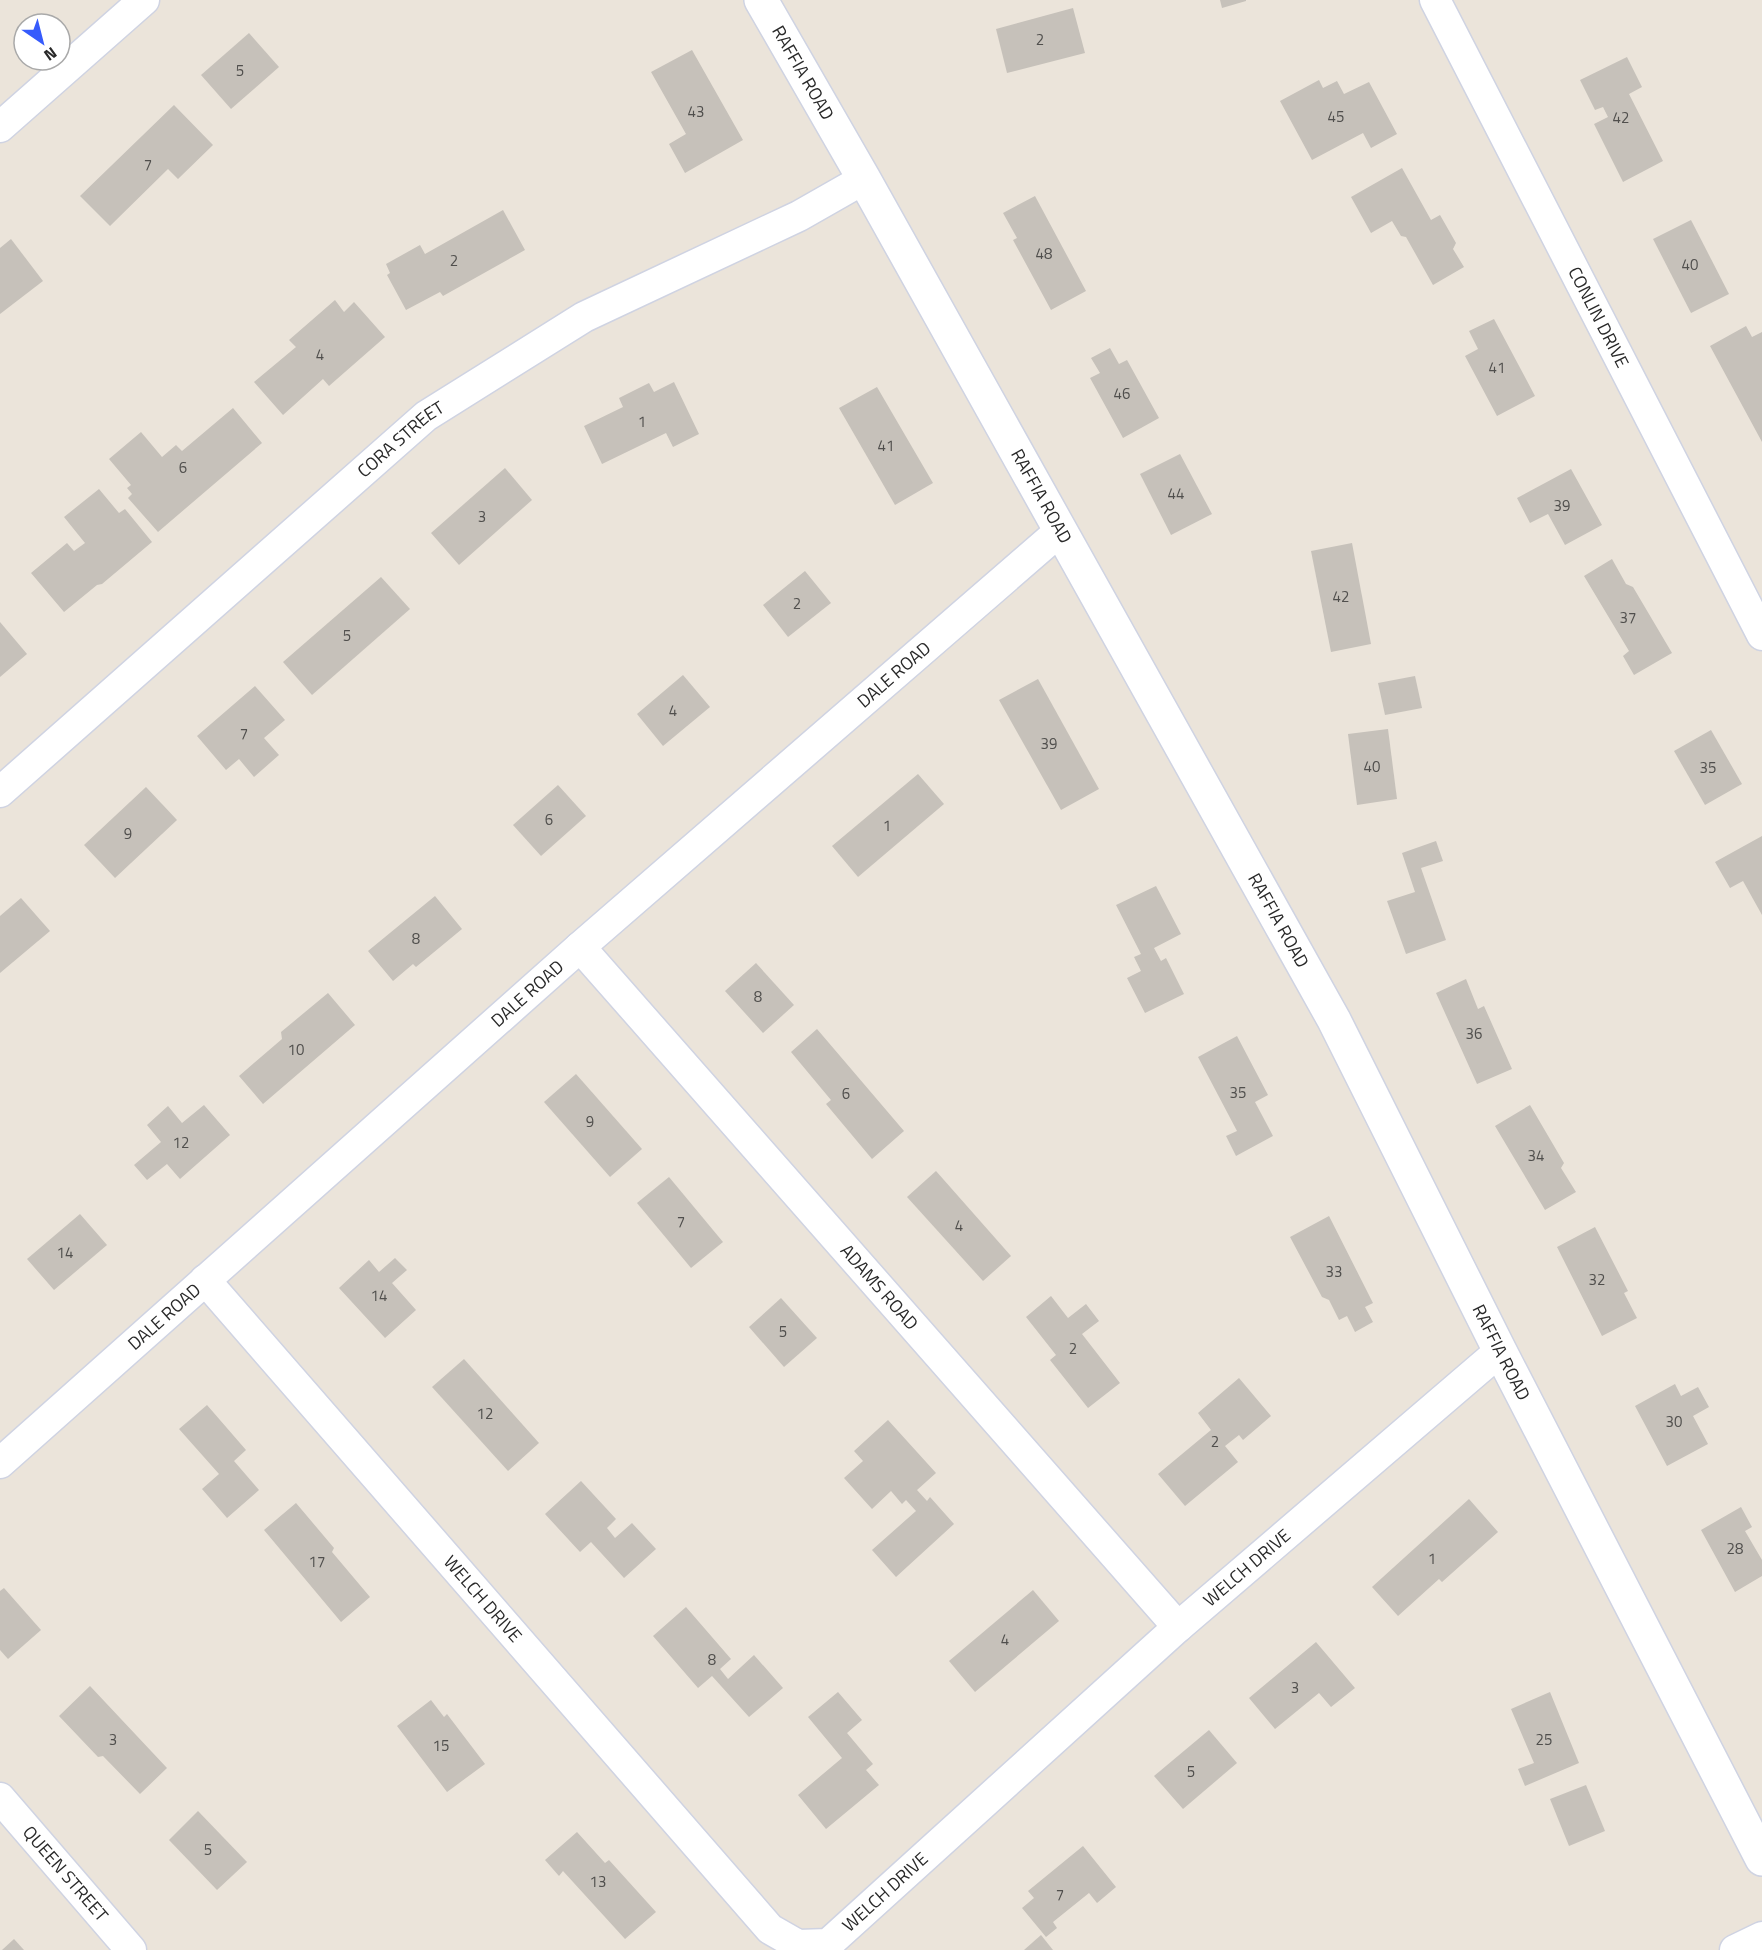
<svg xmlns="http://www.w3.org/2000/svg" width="1762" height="1950" font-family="'Titillium Web',sans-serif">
<rect width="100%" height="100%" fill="#ebe4da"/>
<g fill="#c6c1ba">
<polygon points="1220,0 1246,0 1246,1 1222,8"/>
<polygon points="1073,8 1085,53 1007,73 996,29"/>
<polygon points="249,33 279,67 231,109 201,75"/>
<polygon points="692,50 743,140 685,173 669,144 686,134 651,72"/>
<polygon points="1627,57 1642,87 1629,94 1663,161 1623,182 1594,124 1608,117 1603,107 1595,110 1580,80"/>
<polygon points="1319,80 1323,88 1337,81 1344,94 1369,82 1397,134 1371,148 1363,133 1312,160 1280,101"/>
<polygon points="174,105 213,145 178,179 168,169 110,226 80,196"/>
<polygon points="1402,168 1431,220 1440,215 1456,243 1453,249 1464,267 1433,285 1406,237 1401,236 1392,221 1371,233 1351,197"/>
<polygon points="1035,196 1086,291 1051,310 1013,240 1017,238 1003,213"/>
<polygon points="503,210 525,250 443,296 440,292 406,310 387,275 390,273 386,264 420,245 425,254"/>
<polygon points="1691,220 1729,294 1691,313 1653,239"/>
<polygon points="11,239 43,281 0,314 0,248"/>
<polygon points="335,300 344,312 354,302 385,337 329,386 323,379 283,415 254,382 296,347 289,340"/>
<polygon points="1494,319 1535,396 1497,416 1465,356 1478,349 1469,331"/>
<polygon points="1746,326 1752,337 1762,332 1762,442 1710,346"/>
<polygon points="1110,348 1119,364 1127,360 1159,418 1123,438 1090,378 1100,373 1091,358"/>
<polygon points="674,382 699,434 673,447 666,433 602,464 584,426 623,407 619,398 649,383 654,392"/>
<polygon points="877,387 933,483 895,505 839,408"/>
<polygon points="233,408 262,443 158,532 128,498 132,494 127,488 131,485 109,459 141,432 162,457 176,445 182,451"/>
<polygon points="1180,454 1212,514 1171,535 1140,474"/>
<polygon points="505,468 532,500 459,565 431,533"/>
<polygon points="1571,469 1602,525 1565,545 1548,514 1530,523 1517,498"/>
<polygon points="99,489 119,513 125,509 152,542 102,584 97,585 64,612 31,573 67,543 74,551 85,543 64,517"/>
<polygon points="1352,543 1371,644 1331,652 1311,551"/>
<polygon points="1612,559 1626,584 1633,587 1672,653 1634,675 1623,656 1629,651 1584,576"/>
<polygon points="805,571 831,603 788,637 763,605"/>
<polygon points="381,577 410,609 312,695 283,662"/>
<polygon points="0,622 27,654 0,677"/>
<polygon points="683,675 710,707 663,746 637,714"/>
<polygon points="1415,676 1422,708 1385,715 1378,683"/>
<polygon points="1038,679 1099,789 1061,810 999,700"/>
<polygon points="255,686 285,720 264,738 279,755 254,777 239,759 226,770 197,736"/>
<polygon points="1388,729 1397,799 1357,805 1348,734"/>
<polygon points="1711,730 1742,784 1705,805 1674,751"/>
<polygon points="918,774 944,804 858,877 832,846"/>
<polygon points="558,785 586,816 541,856 513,825"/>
<polygon points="146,787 177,820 115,878 84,845"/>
<polygon points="1762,836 1762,915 1743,881 1730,888 1715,862"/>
<polygon points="1436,841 1443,861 1421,868 1446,940 1406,954 1387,901 1415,892 1402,853"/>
<polygon points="1156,886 1181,934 1154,948 1161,961 1166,958 1184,994 1145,1013 1127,978 1141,971 1134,957 1141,954 1116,905"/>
<polygon points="435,896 462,929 416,967 413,964 393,981 368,951"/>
<polygon points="21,898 50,931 0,973 0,916"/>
<polygon points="756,963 794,1005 763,1033 725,991"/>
<polygon points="1466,979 1478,1009 1484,1006 1512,1069 1477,1084 1436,993"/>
<polygon points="328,993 355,1025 263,1104 239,1076 282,1039 281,1032"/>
<polygon points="817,1029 904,1131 872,1159 826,1104 831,1100 791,1052"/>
<polygon points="1237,1036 1268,1095 1255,1102 1273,1136 1236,1156 1226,1136 1237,1131 1198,1057"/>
<polygon points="576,1074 642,1149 610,1177 544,1102"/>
<polygon points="204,1105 230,1135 180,1179 167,1164 147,1180 134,1165 161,1142 147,1125 168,1106 182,1123"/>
<polygon points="1530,1105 1564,1163 1561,1168 1576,1192 1545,1210 1495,1126"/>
<polygon points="936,1171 1011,1256 983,1281 907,1197"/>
<polygon points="669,1177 723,1242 691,1268 637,1203"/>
<polygon points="80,1214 107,1245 54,1290 27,1259"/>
<polygon points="1329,1216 1373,1303 1365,1307 1373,1322 1355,1332 1347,1316 1339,1320 1329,1300 1322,1297 1290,1237"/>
<polygon points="1595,1227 1628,1291 1624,1293 1637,1318 1602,1336 1557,1247"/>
<polygon points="395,1258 407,1270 392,1283 416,1310 385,1338 339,1288 369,1260 379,1272"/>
<polygon points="1051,1296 1068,1318 1086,1304 1099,1321 1082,1334 1120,1383 1088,1408 1050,1360 1056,1355 1026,1317"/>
<polygon points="781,1298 817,1338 784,1367 749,1327"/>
<polygon points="464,1359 539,1443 508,1471 432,1387"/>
<polygon points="1239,1378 1271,1416 1243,1440 1239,1435 1225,1446 1238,1462 1185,1506 1158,1474 1211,1430 1198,1413"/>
<polygon points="1675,1384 1681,1396 1698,1387 1709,1407 1693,1416 1708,1444 1667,1466 1635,1406"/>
<polygon points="207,1405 246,1450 234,1461 259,1490 227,1518 202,1489 219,1474 179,1429"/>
<polygon points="888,1420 936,1473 917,1490 927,1501 930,1497 954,1524 896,1577 872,1550 916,1511 906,1500 902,1504 891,1491 872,1509 844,1478 863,1461 854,1451"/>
<polygon points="581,1481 616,1519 607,1528 615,1538 632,1523 656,1549 624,1578 591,1542 580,1552 545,1514"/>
<polygon points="1469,1499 1498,1532 1442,1582 1439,1579 1398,1616 1372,1587"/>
<polygon points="296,1503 334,1548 332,1552 370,1597 341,1622 264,1530"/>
<polygon points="1741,1507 1752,1527 1745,1531 1762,1560 1762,1576 1735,1592 1701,1530"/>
<polygon points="4,1588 41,1630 8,1659 0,1650 0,1591"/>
<polygon points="1033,1590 1059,1621 975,1692 949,1661"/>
<polygon points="686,1607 731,1659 720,1669 728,1679 754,1655 783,1688 749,1717 712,1676 698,1688 653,1636"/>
<polygon points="1316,1642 1355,1688 1331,1707 1319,1693 1275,1729 1249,1698"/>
<polygon points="90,1686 167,1768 140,1794 103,1756 98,1757 59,1716"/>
<polygon points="838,1692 862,1720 847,1733 873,1764 866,1770 879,1785 826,1829 798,1795 842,1758 808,1717"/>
<polygon points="1550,1692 1579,1763 1525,1786 1518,1769 1534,1763 1511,1709"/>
<polygon points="431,1700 444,1717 447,1714 485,1764 447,1792 397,1726"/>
<polygon points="1209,1730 1237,1763 1183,1809 1154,1776"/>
<polygon points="1586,1785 1605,1831 1569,1846 1550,1799"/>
<polygon points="198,1811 247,1862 217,1890 169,1840"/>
<polygon points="577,1832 605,1863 609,1860 656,1912 625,1939 563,1871 559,1876 545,1860"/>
<polygon points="1083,1846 1116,1887 1097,1903 1089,1893 1053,1922 1057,1928 1046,1937 1022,1908 1034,1898 1028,1891"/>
<polygon points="1041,1935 1053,1950 1024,1950"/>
<polygon points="14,1939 24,1950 2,1950"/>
</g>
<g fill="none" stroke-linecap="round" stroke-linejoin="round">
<defs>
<g id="minor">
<path id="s1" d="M1435,0L1762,635"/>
<polyline points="0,127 144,0"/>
<path id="s2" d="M0,792L426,416L584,317L799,216L864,179"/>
<path id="s3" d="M580,947L1178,1627"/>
<path id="s4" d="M205,1280L770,1929L798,1945L828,1944L1178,1627L1500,1351"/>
<path id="s5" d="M0,1463L580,947L1061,530"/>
<path id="s6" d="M0,1798L131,1950"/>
<polyline points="1735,1950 1762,1937"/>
</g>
<g id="secondary">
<path id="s7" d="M761,0L864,179L1334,1020L1500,1351L1762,1859"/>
</g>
</defs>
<use href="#minor" stroke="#cfd3e2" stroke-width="33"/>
<use href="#secondary" stroke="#cfd3e2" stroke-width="36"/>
<use href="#minor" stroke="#fff" stroke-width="30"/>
<use href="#secondary" stroke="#fff" stroke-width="33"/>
</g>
<g text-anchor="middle" stroke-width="6" stroke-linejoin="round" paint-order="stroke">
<g font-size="15" fill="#504f4d">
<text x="1040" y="45">2</text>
<text x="240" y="76">5</text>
<text x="696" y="117">43</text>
<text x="1336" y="122">45</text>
<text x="1621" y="123">42</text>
<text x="148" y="170">7</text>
<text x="1044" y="259">48</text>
<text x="454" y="266">2</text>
<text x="1690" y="270">40</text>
<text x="320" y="360">4</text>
<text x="1497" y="373">41</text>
<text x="1122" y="399">46</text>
<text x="642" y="427">1</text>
<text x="886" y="451">41</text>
<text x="183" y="473">6</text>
<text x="1176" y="499">44</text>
<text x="1562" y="511">39</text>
<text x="482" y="522">3</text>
<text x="1341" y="602">42</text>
<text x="797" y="609">2</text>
<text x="1628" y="623">37</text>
<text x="347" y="641">5</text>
<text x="673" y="716">4</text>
<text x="244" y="739">7</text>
<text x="1049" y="749">39</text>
<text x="1372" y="772">40</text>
<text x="1708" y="773">35</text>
<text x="549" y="825">6</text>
<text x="887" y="831">1</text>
<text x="128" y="839">9</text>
<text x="416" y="944">8</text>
<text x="758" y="1002">8</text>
<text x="1474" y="1039">36</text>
<text x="296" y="1055">10</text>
<text x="1238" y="1098">35</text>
<text x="846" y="1099">6</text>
<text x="590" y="1127">9</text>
<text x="181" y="1148">12</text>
<text x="1536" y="1161">34</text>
<text x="681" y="1227">7</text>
<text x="959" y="1231">4</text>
<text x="65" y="1258">14</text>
<text x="1334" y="1277">33</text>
<text x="1597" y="1285">32</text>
<text x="379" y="1301">14</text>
<text x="783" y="1337">5</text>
<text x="1073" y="1354">2</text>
<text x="485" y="1419">12</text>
<text x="1674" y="1427">30</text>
<text x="1215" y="1447">2</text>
<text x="1735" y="1554">28</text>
<text x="1432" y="1564">1</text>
<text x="317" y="1567">17</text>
<text x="1005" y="1645">4</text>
<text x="712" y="1665">8</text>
<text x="1295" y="1693">3</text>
<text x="113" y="1745">3</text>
<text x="1544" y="1745">25</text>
<text x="441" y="1751">15</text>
<text x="1191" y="1777">5</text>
<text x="208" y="1855">5</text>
<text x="598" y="1887">13</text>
<text x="1060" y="1900">7</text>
</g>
<g font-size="18" fill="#292929" stroke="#fff">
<text dy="6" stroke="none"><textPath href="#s7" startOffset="84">RAFFIA ROAD</textPath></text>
<text dy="6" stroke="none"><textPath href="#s1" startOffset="357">CONLIN DRIVE</textPath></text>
<text dy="6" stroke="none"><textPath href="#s2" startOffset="534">CORA STREET</textPath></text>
<text dy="6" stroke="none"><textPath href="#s7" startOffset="570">RAFFIA ROAD</textPath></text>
<text dy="6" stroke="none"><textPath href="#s5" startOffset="1192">DALE ROAD</textPath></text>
<text dy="6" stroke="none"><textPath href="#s7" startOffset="1056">RAFFIA ROAD</textPath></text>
<text dy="6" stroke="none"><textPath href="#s5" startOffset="706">DALE ROAD</textPath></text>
<text dy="6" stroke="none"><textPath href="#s3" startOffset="453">ADAMS ROAD</textPath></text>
<text dy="6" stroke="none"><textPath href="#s5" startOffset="220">DALE ROAD</textPath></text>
<text dy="6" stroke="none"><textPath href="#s7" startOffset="1542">RAFFIA ROAD</textPath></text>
<text dy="6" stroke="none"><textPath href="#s4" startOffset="1486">WELCH DRIVE</textPath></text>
<text dy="6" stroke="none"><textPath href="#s4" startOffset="423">WELCH DRIVE</textPath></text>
<text dy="6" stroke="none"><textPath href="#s6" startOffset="100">QUEEN STREET</textPath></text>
<text dy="6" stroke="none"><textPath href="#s4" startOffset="1000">WELCH DRIVE</textPath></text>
</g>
</g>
<g transform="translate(42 42) rotate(145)"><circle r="28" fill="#ffffff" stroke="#a9a9a9" stroke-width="1.5"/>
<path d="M0-4.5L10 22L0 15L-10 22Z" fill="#365bfc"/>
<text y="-9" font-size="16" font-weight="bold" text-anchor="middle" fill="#292929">N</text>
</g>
</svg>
